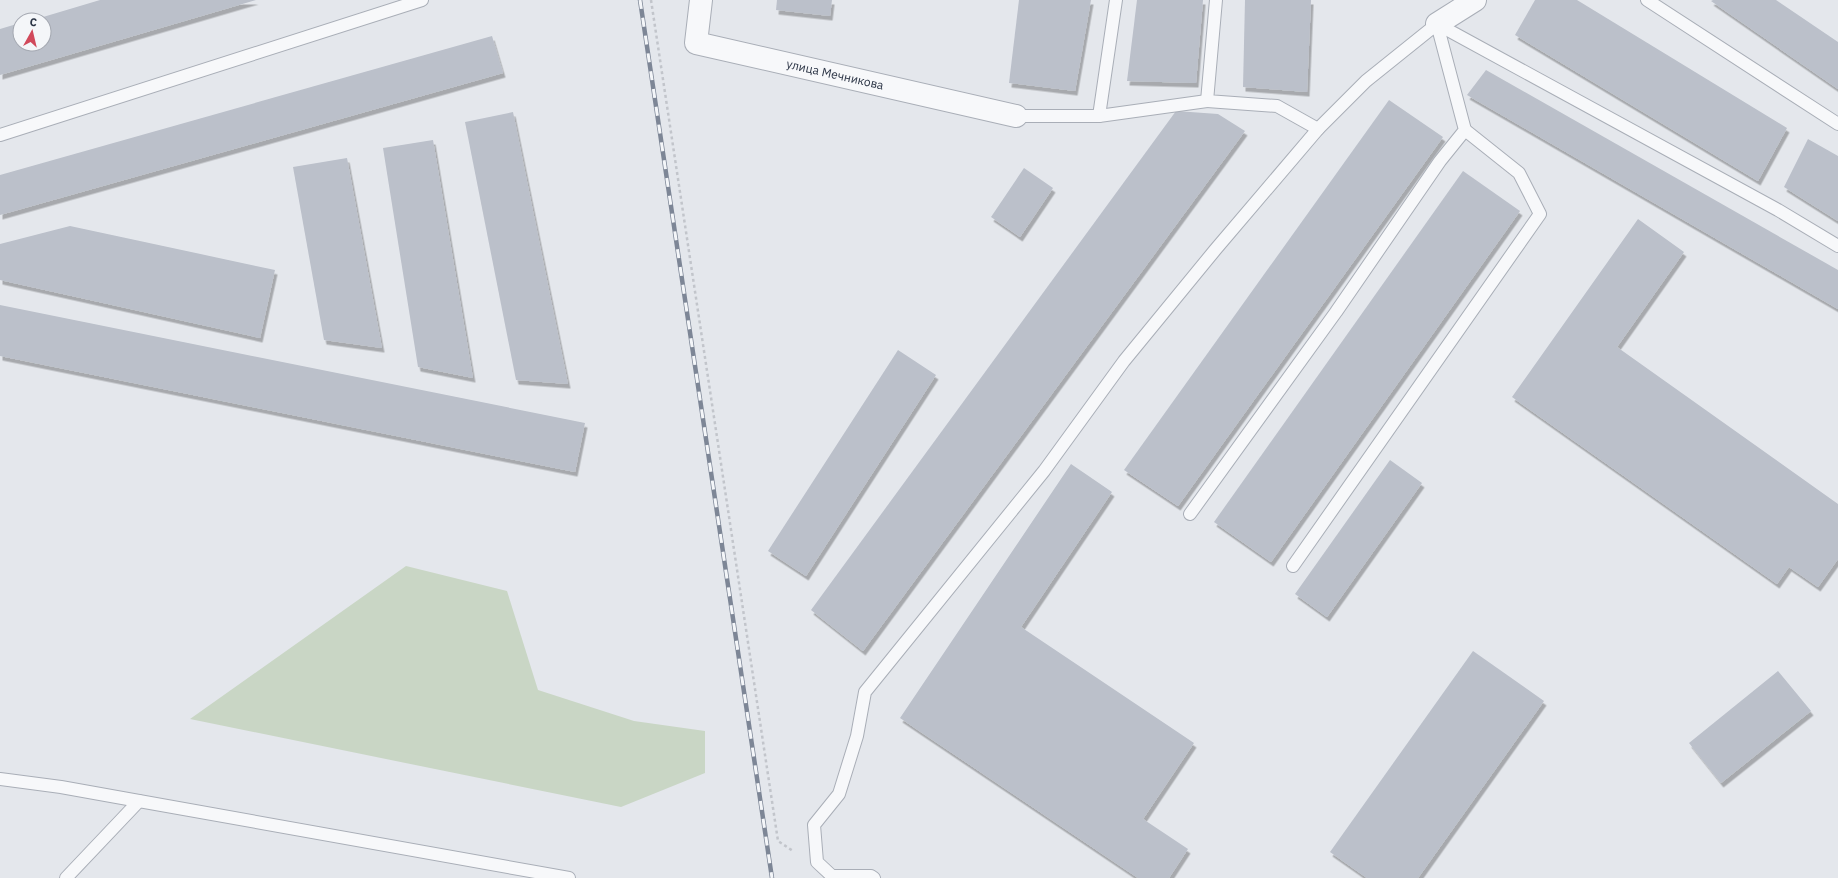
<svg xmlns="http://www.w3.org/2000/svg" width="1838" height="878" font-family="'IBM Plex Sans',sans-serif">
<defs>
<filter id="shadow"><feDropShadow dx="2.5" dy="4.5" stdDeviation="0" flood-color="#0004"/></filter>
</defs>
<rect width="100%" height="100%" fill="#e4e7ec"/>
<polygon fill="#c9d6c5" points="406,566 507,591 538,690 634,721 705,731 705,773 621,807 190,719"/>
<g fill="#bbc0ca" filter="url(#shadow)">
<polygon points="100,0 256,0 0,75 0,29 20,23 20,44 44,44 44,20 33,20"/>
<polygon points="777,0 832,0 830,16 776,10"/>
<polygon points="1019,0 1091,0 1075,91 1009,83"/>
<polygon points="1137,0 1203,0 1196,83 1127,81"/>
<polygon points="1245,0 1311,0 1307,92 1243,87"/>
<polygon points="1535,0 1577,0 1787,128 1758,181 1515,35"/>
<polygon points="1713,0 1776,0 1838,42 1838,89 1711,1"/>
<polygon points="492,36 503,73 0,215 0,175"/>
<polygon points="1486,70 1838,270 1838,309 1467,95"/>
<polygon points="1389,100 1443,137 1178,506 1124,470"/>
<polygon points="1176,111 1218,114 1245,131 863,651 811,610"/>
<polygon points="513,112 568,384 516,380 465,122"/>
<polygon points="1808,139 1838,156 1838,221 1784,187"/>
<polygon points="433,140 473,378 418,367 383,148"/>
<polygon points="347,158 382,348 324,340 293,167"/>
<polygon points="1024,168 1053,188 1020,237 991,217"/>
<polygon points="1463,171 1520,211 1271,562 1214,522"/>
<polygon points="1638,219 1684,252 1617,347 1838,504 1838,559 1818,587 1789,567 1777,584 1512,397"/>
<polygon points="70,226 275,270 260,338 0,280 0,244"/>
<polygon points="0,305 585,423 575,472 0,356"/>
<polygon points="898,350 936,375 806,576 768,551"/>
<polygon points="1390,460 1422,483 1327,617 1295,594"/>
<polygon points="1071,464 1112,492 1021,627 1194,743 1143,819 1188,849 1169,878 1138,878 900,718"/>
<polygon points="1473,651 1544,701 1418,878 1367,878 1330,852"/>
<polygon points="1778,671 1811,711 1721,783 1689,743"/>
</g>
<g fill="none" stroke-linecap="round" stroke-linejoin="round">
<defs>
<g id="lane">
<polyline points="1216,0 1207,101 1277,106 1318,129"/>
<polyline points="1647,0 1838,124"/>
<polyline points="1437,24 1778,210 1838,246"/>
<polyline points="1016,116 1099,116 1207,101"/>
<polyline points="1099,116 1116,0"/>
<polyline points="0,135 422,0"/>
<polyline points="1190,514 1336,312 1440,161 1465,130 1437,24"/>
<polyline points="1293,566 1540,214 1519,173 1465,130"/>
<polyline points="0,779 61,787 139,801 569,878"/>
<polyline points="66,878 139,801"/>
<polyline points="874,878 871,876 832,876 817,862 814,825 839,794 857,736 865,692 1044,471 1124,361 1215,250 1318,129 1366,81 1437,24"/>
</g>
<g id="street">
<path id="s1" d="M701,0L696,43L1016,116"/>
<polyline points="1437,24 1475,0"/>
</g>
</defs>
<use href="#lane" stroke="#a9aeb7" stroke-width="14"/>
<use href="#street" stroke="#a9aeb7" stroke-width="24"/>
<polyline stroke="#c2c5cb" stroke-width="2.5" stroke-dasharray="3 3" stroke-linecap="butt" points="651,0 778,841 793,851"/>
<use href="#lane" stroke="#f7f8fa" stroke-width="12"/>
<use href="#street" stroke="#f7f8fa" stroke-width="22"/>
<defs>
<polyline id="rail" points="640,0 772,878"/>
</defs>
<use href="#rail" stroke="#7d8696" stroke-width="4.5"/>
<use href="#rail" stroke="#f4f6f9" stroke-width="3" stroke-dasharray="9" stroke-linecap="butt"/>
</g>
<g text-anchor="middle" stroke-width="3.5" stroke-linejoin="round" paint-order="stroke">
<g font-size="12" fill="#2b3445" stroke="#f4f6f9">
<text dy="4" stroke="none"><textPath href="#s1" startOffset="186">улица Мечникова</textPath></text>
</g>
</g>
<g transform="translate(32 32) rotate(8)"><circle r="19" fill="#f4f6f9" stroke="#a4a8b1"/>
<path d="M0-3L7 15L0 10L-7 15Z" fill="#d1495b"/>
<text y="-6" font-size="11" font-weight="bold" text-anchor="middle" fill="#2b3445">С</text>
</g>
</svg>
